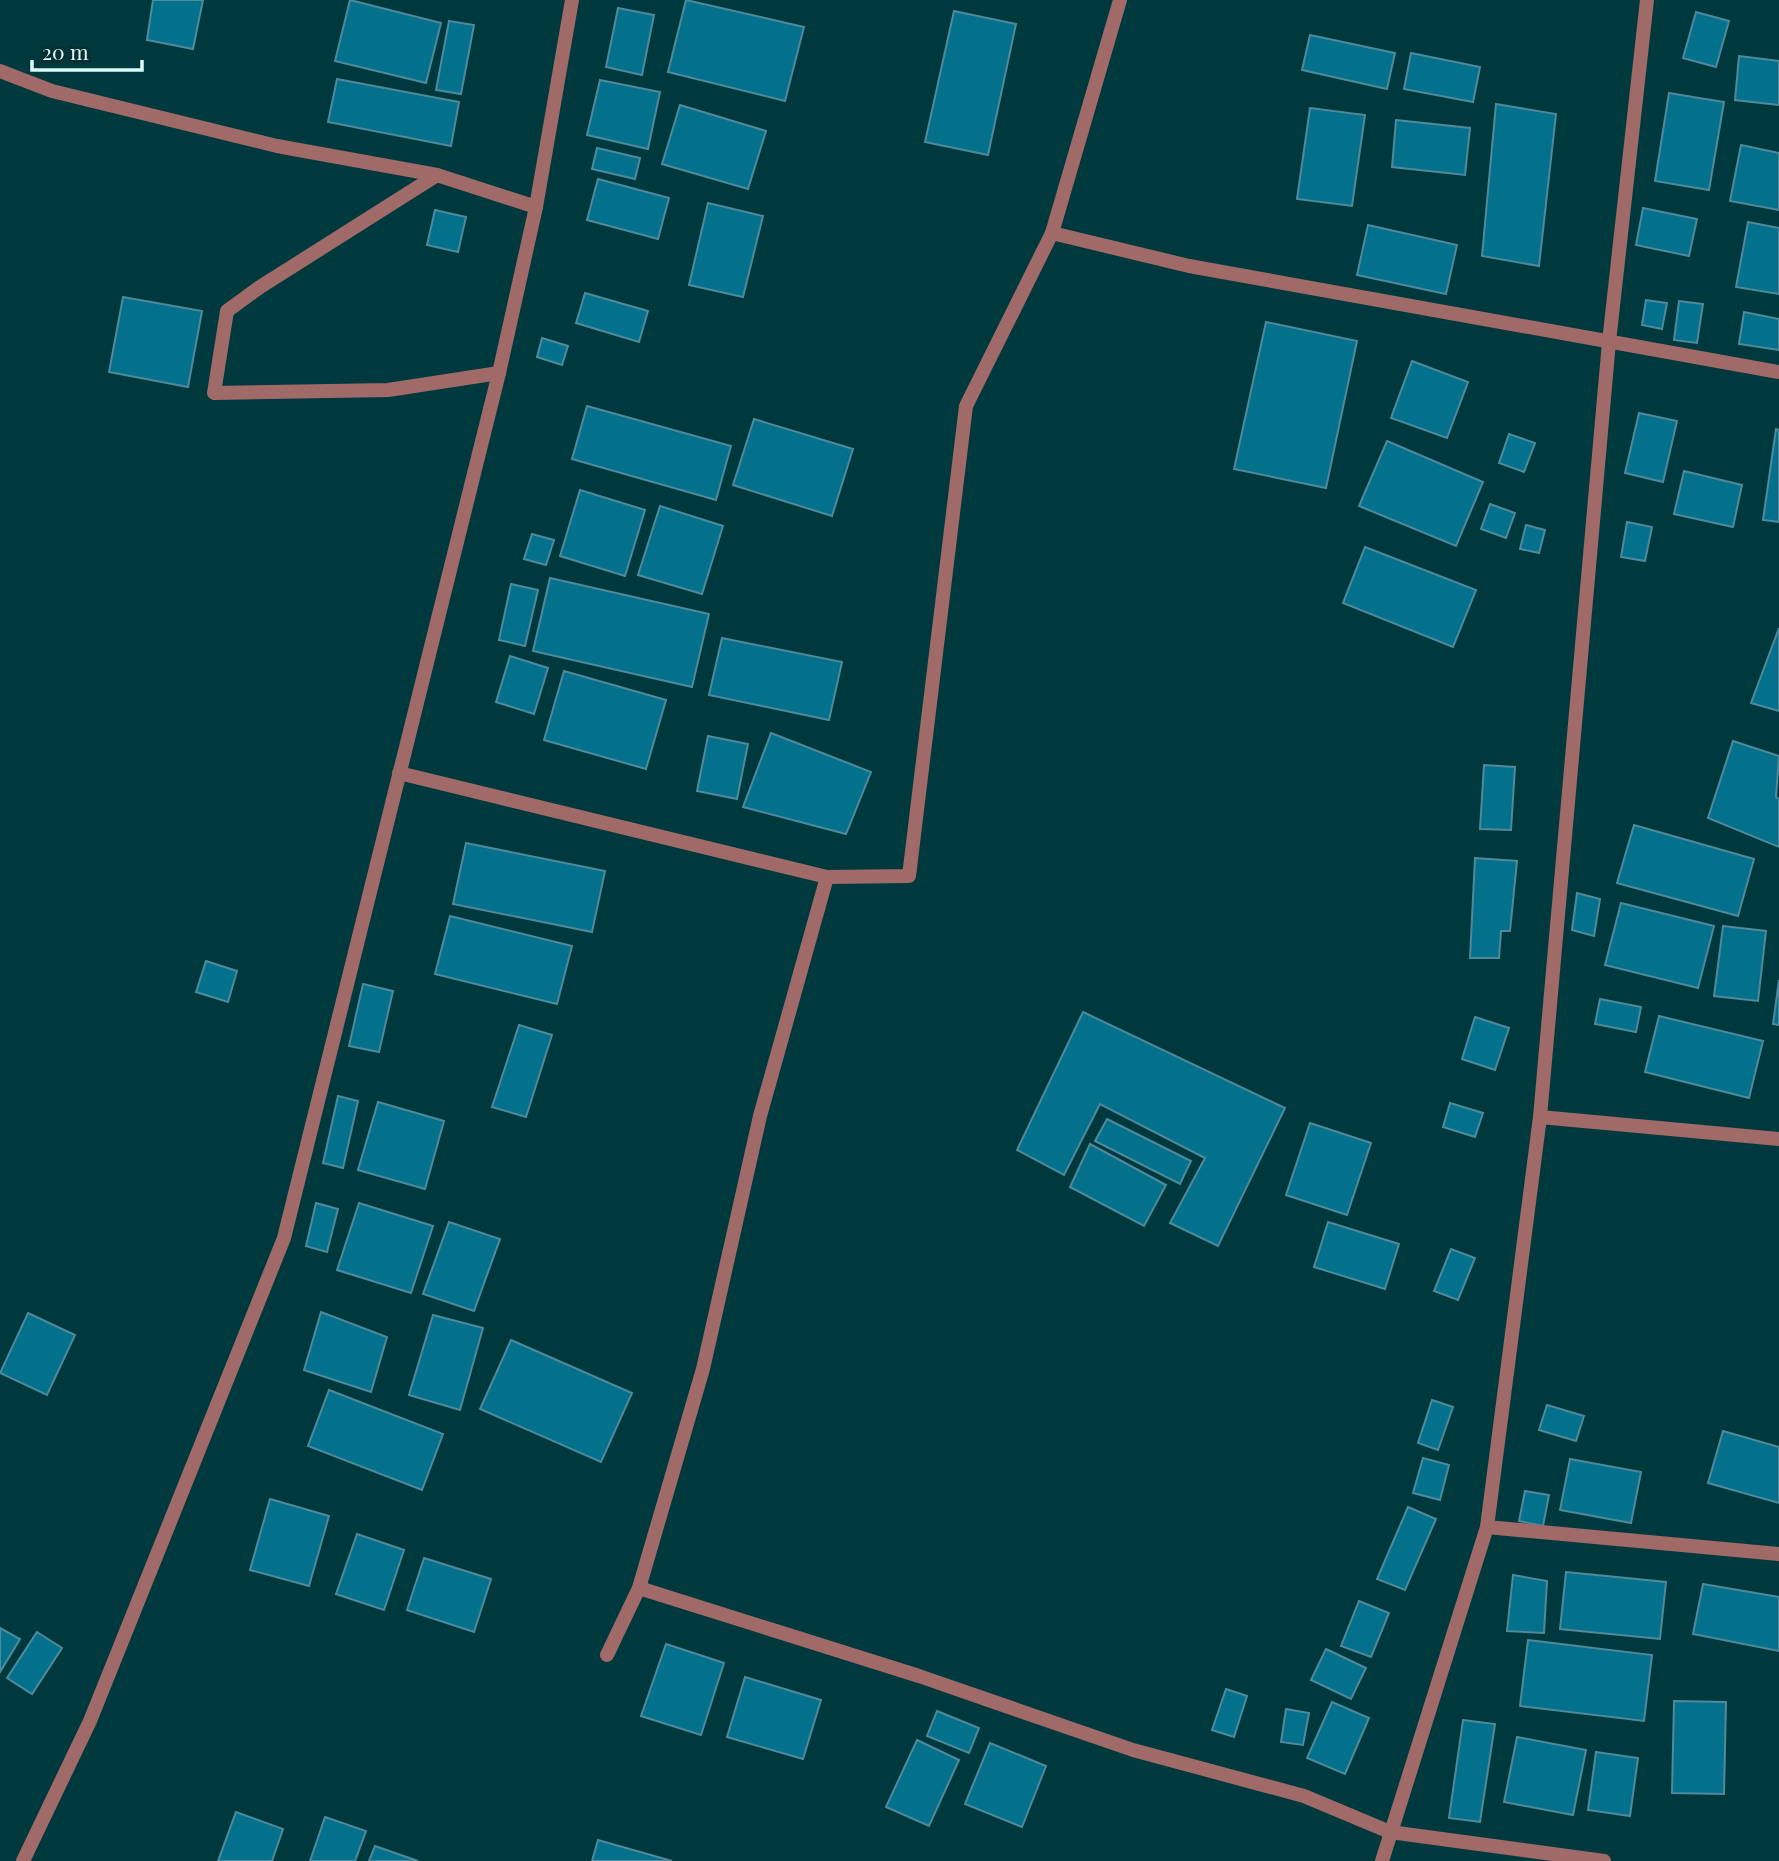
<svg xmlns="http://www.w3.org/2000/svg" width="1779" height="1861" font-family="'Playfair Display',serif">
<rect width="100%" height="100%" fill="#00393d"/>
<g fill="#03718b" stroke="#4f899c" stroke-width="2">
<polygon points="153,0 203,0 193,49 147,40"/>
<polygon points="350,0 441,23 426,83 335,61"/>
<polygon points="686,0 804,27 785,101 668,72"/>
<polygon points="618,8 654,15 642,75 606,67"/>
<polygon points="954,11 1016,24 988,155 925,142"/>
<polygon points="1696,12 1729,21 1716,67 1683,58"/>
<polygon points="449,21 474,25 461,94 436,90"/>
<polygon points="1310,35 1395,53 1387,89 1302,70"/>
<polygon points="1411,53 1480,67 1473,102 1404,89"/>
<polygon points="1739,56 1779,61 1779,105 1735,100"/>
<polygon points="337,79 459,102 451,146 328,122"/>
<polygon points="600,80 660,92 648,149 587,135"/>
<polygon points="1669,93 1724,102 1709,190 1655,181"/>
<polygon points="1496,104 1556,114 1539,266 1482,256"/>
<polygon points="680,105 766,131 748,189 662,164"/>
<polygon points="1310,108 1365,115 1352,206 1297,199"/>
<polygon points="1396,120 1470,128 1465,175 1392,167"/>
<polygon points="1741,145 1779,153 1779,210 1730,201"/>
<polygon points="597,148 640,158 635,179 592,169"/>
<polygon points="598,179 669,198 658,239 587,220"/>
<polygon points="708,203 763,216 743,297 689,285"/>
<polygon points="1643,208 1697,219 1689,256 1636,245"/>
<polygon points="435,210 466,217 458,252 427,245"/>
<polygon points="1748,222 1779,228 1779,294 1736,287"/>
<polygon points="1368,225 1457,245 1446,294 1357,275"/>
<polygon points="585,293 648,311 639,342 576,323"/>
<polygon points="123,297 202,311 188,387 109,372"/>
<polygon points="1646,300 1667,303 1662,329 1642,325"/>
<polygon points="1679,301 1703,304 1697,343 1674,340"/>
<polygon points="1744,312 1779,319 1779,350 1739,344"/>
<polygon points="1266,322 1357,341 1326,488 1234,469"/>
<polygon points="542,338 568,346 562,365 537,357"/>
<polygon points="1412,361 1468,382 1447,438 1391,418"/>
<polygon points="587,406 731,446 716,500 572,459"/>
<polygon points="1639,413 1677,421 1663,482 1625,473"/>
<polygon points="754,419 853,449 832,516 733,485"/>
<polygon points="1776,429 1779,430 1779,522 1763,520"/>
<polygon points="1509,434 1535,443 1524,472 1499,463"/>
<polygon points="1387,441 1483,482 1456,546 1359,506"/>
<polygon points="1684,471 1742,485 1733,527 1674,514"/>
<polygon points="580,490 645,510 625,576 560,556"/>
<polygon points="1490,504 1515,513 1506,538 1481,529"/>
<polygon points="660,506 723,526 702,594 638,575"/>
<polygon points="1627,522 1652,527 1645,561 1621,557"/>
<polygon points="1526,525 1545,530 1539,553 1520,549"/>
<polygon points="532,534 554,540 546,565 524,559"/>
<polygon points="1365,547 1476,590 1453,647 1343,603"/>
<polygon points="550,578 709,614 692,687 533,651"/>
<polygon points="511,584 538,590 525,646 499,640"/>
<polygon points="1779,628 1779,711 1751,703"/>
<polygon points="722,638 842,662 829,720 709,695"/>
<polygon points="510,656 548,668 534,714 496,702"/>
<polygon points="564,671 666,700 646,769 544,740"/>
<polygon points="771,733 871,772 846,834 743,807"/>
<polygon points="708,736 748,744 737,799 697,791"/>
<polygon points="1733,741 1779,756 1776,797 1779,799 1779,847 1708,818"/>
<polygon points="1484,765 1515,767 1511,830 1480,829"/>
<polygon points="1634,825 1754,859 1738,916 1617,883"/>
<polygon points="466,843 605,871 592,932 453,904"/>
<polygon points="1475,858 1517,861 1510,931 1501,931 1499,958 1470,958"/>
<polygon points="1577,893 1600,899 1594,936 1572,930"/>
<polygon points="1621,903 1714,926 1698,988 1605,965"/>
<polygon points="450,916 572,946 557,1004 435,974"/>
<polygon points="1723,926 1766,931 1758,1001 1714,996"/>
<polygon points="206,961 237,971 228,1002 196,992"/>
<polygon points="1779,980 1779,1025 1773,1024"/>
<polygon points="363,984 393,991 379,1052 349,1046"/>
<polygon points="1600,999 1641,1007 1636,1032 1595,1024"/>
<polygon points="1083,1012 1285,1108 1218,1246 1170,1223 1205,1158 1100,1104 1064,1175 1017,1150"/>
<polygon points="1659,1016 1763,1041 1749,1098 1645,1072"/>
<polygon points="1475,1017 1509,1028 1495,1070 1462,1059"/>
<polygon points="519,1025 552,1035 526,1117 492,1107"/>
<polygon points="338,1096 358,1101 343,1168 323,1163"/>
<polygon points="378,1102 444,1121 425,1189 358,1170"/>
<polygon points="1450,1103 1483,1113 1475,1137 1443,1127"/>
<polygon points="1107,1119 1191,1161 1180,1184 1095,1141"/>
<polygon points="1310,1123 1371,1143 1347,1215 1286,1195"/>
<polygon points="1090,1144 1166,1185 1144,1226 1070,1187"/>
<polygon points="316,1203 338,1209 327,1252 306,1246"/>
<polygon points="359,1203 433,1226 411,1293 337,1270"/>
<polygon points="449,1222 500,1239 474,1311 423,1294"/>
<polygon points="1328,1222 1399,1244 1385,1289 1314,1267"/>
<polygon points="1451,1249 1475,1258 1458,1300 1434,1291"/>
<polygon points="321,1312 387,1337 371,1392 304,1370"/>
<polygon points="28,1313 75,1335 47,1395 0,1373"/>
<polygon points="433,1315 483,1328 460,1410 409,1395"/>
<polygon points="511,1340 632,1393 601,1462 480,1409"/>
<polygon points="329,1390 443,1434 422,1490 308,1446"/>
<polygon points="1432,1400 1453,1407 1438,1450 1418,1443"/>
<polygon points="1547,1405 1584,1416 1576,1441 1539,1430"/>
<polygon points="1723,1431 1779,1447 1779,1503 1708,1483"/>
<polygon points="1423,1458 1449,1465 1440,1500 1413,1493"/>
<polygon points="1570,1459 1641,1472 1631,1523 1560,1510"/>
<polygon points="1525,1491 1549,1495 1543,1526 1519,1521"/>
<polygon points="270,1499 329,1516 309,1586 250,1570"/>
<polygon points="1408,1507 1436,1519 1405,1590 1377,1579"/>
<polygon points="357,1534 404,1550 384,1610 336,1594"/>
<polygon points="424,1558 491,1579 474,1632 407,1610"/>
<polygon points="1566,1572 1666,1582 1660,1639 1560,1629"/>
<polygon points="1513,1575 1547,1581 1544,1633 1507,1631"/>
<polygon points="1703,1584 1779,1597 1779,1651 1693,1634"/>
<polygon points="1359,1601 1389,1613 1371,1657 1341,1646"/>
<polygon points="0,1628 20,1639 0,1672"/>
<polygon points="37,1632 62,1648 32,1694 7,1678"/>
<polygon points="1528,1640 1652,1655 1644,1721 1520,1706"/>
<polygon points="666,1644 724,1663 701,1735 641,1716"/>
<polygon points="1326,1649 1366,1668 1351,1699 1311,1680"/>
<polygon points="745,1677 821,1700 803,1759 727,1737"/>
<polygon points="1226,1689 1247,1696 1234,1737 1212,1730"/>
<polygon points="1674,1701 1726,1702 1724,1794 1672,1793"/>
<polygon points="1332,1702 1369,1718 1345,1774 1307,1758"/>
<polygon points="1286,1709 1309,1713 1303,1745 1281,1742"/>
<polygon points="937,1711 979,1728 969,1753 927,1736"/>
<polygon points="1463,1720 1495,1724 1480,1822 1449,1818"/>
<polygon points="1517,1737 1586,1750 1573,1815 1504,1802"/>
<polygon points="917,1740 959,1760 929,1826 886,1807"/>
<polygon points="990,1743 1046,1766 1022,1827 965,1804"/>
<polygon points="1596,1752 1638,1758 1630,1816 1588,1810"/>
<polygon points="236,1812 283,1829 272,1861 218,1861"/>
<polygon points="325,1817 366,1831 355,1861 310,1861"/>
<polygon points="598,1840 672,1861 592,1861"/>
<polygon points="375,1846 418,1861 369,1861"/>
</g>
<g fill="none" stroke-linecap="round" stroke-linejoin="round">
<polyline stroke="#a06a68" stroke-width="14" points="437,175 260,287 227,311 214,393 388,390 499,373"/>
<g stroke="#a06a68" stroke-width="14">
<polyline points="0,71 52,91 277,146 437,175 536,207"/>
<polyline points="1052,233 1189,266 1779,372"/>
<polyline points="399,773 827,877 909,876 966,406 1052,233 1120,0"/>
<polyline points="1540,1117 1779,1139"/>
<polyline points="1487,1527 1779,1554"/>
<polyline points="639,1588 919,1676 1133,1750 1304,1796 1390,1832 1604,1861"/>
<polyline points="607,1655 639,1588 703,1369 760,1116 827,877"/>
<polyline points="23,1861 90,1721 284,1238 499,373 536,207 572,0"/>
<polyline points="1382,1861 1487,1527 1540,1117 1609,342 1647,0"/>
</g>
</g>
<path d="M32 60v10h110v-10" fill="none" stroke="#dafafc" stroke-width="3.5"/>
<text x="42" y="60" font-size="21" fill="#dafafc" stroke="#092d30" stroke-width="5" paint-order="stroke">20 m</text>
</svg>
